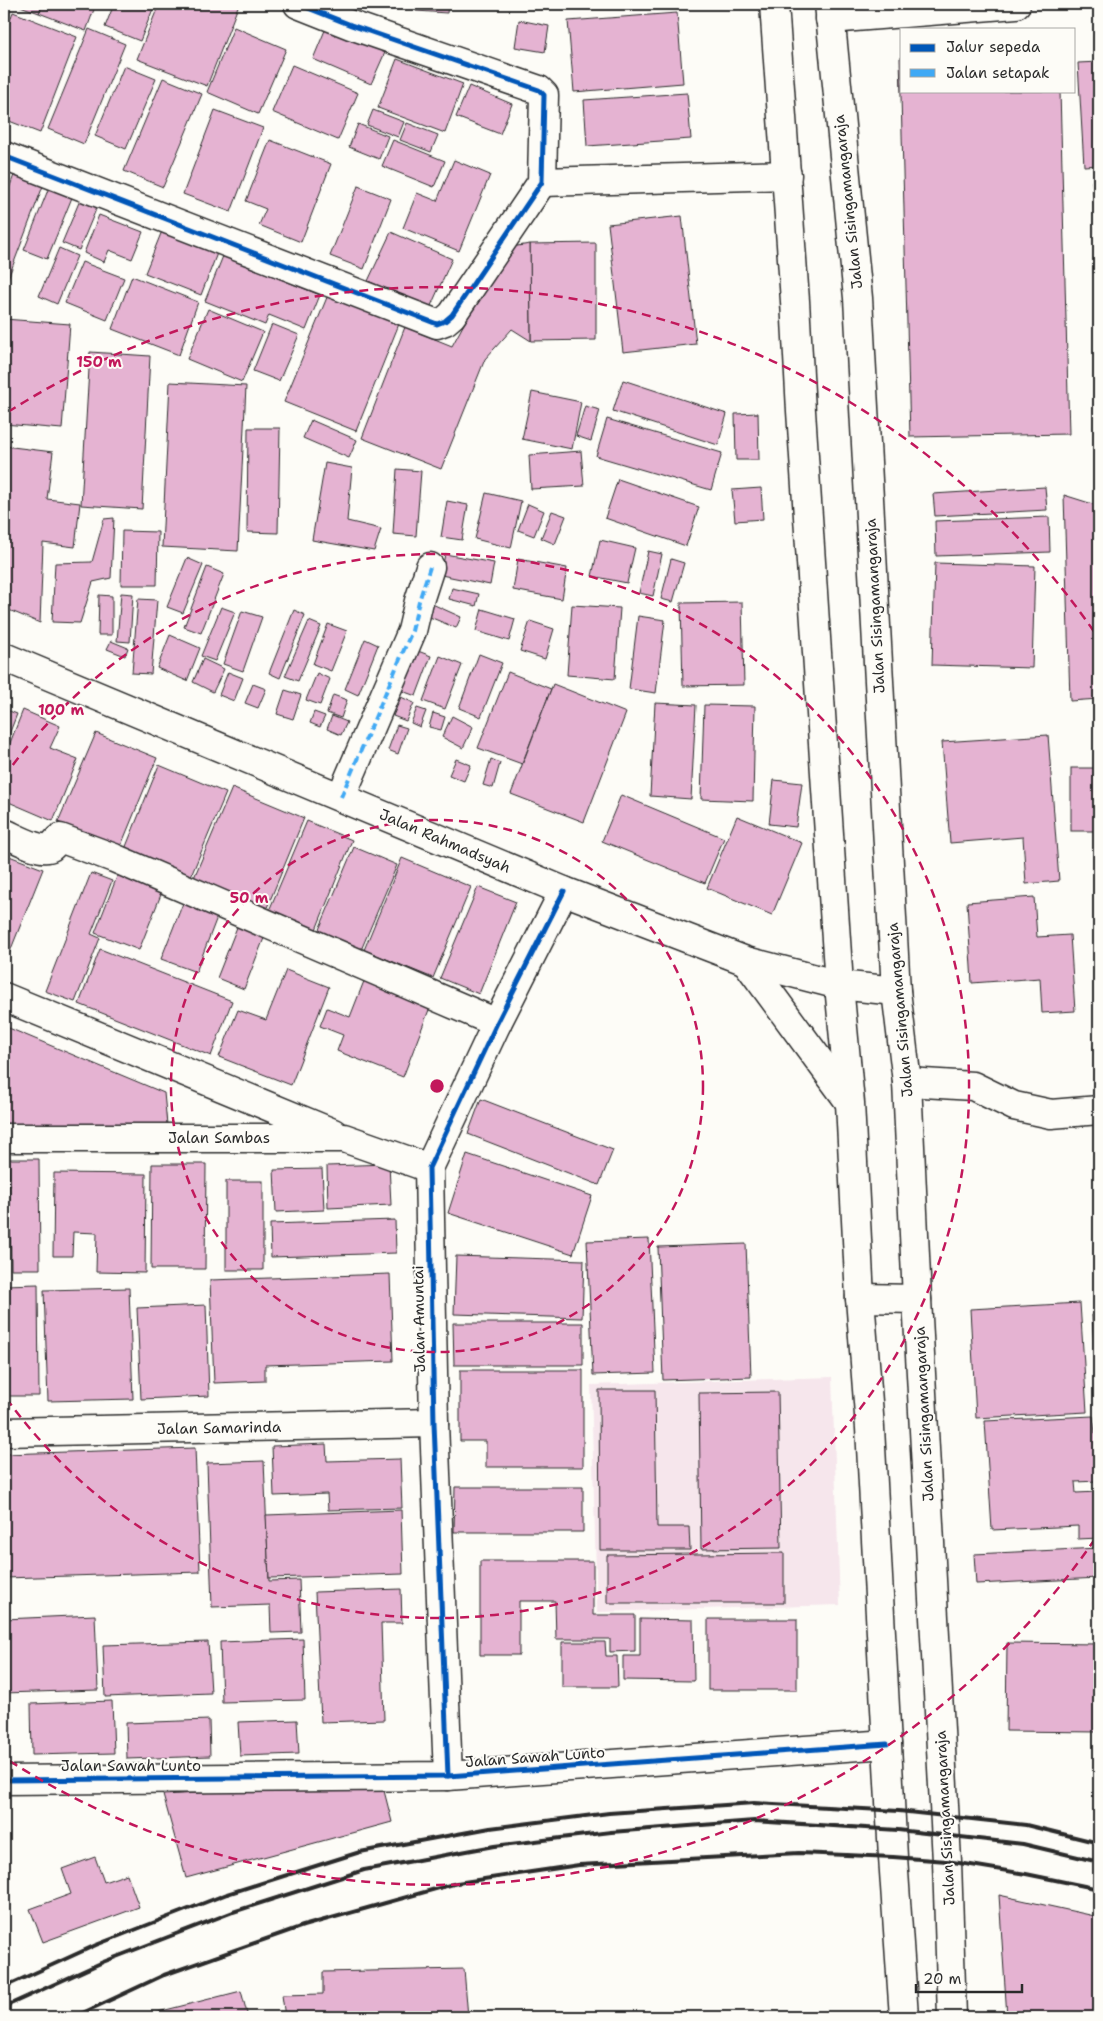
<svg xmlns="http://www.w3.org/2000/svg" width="1103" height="2021" font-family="'Shantell Sans',sans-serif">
<rect width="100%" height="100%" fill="#fdfcf7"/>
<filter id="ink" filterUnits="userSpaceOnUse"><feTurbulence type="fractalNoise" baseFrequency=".02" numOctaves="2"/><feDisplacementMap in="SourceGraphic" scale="10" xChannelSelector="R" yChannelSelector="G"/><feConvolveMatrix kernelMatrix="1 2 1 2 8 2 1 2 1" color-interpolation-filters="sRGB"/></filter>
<g filter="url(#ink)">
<polygon fill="#f6e6ec" points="832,1377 840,1605 597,1612 591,1385"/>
<g fill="#e5b3d2" stroke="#2b2b2b">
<polygon points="15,4 43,4 39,13"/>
<polygon points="43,4 96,4 86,31 39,13"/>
<polygon points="114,4 155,4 140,41 105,27"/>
<polygon points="159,4 239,4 207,86 137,59"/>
<polygon points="416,4 448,4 447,13 416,11"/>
<polygon points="13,12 77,37 40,133 4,119 4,36"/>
<polygon points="677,13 683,83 574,92 568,21"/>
<polygon points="519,20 549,26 545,52 515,47"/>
<polygon points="328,23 387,48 371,84 313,59"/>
<polygon points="234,27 286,49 258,114 207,92"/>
<polygon points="89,29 125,44 84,144 48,129"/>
<polygon points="900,58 902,58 902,91 1060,91 1069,434 910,437"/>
<polygon points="397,59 463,84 445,133 378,108"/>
<polygon points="1099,62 1099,165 1084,166 1078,63"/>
<polygon points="292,65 358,93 338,140 272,112"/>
<polygon points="124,66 156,79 126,149 95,136"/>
<polygon points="163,78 202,94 163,187 124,171"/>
<polygon points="469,86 512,104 500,134 456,117"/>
<polygon points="687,93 691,139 587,146 584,100"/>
<polygon points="215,110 263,128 231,212 183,194"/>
<polygon points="373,110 404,122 398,137 367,125"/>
<polygon points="407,123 438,135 431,152 400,140"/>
<polygon points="358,124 388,136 379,159 349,147"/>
<polygon points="270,140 331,164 301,242 259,225 266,209 246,201"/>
<polygon points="393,140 445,161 434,187 382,166"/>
<polygon points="454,160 490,175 459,251 403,228 417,193 437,201"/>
<polygon points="17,167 46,178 7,281 4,280 4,202"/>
<polygon points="1092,181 1099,181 1099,216 1095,216"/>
<polygon points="50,185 73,195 47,259 24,250"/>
<polygon points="358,186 391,199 364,269 330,256"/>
<polygon points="80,200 97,207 79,250 62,243"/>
<polygon points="99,215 143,232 132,259 109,250 104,262 84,253"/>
<polygon points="682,216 696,344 623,352 608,224"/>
<polygon points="1096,219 1099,219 1099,286 1097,286"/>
<polygon points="164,226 219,248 201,295 145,273"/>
<polygon points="391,232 452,259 430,308 368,281"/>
<polygon points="596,243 596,340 531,341 530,244"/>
<polygon points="530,244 531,341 512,329 485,359 441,469 362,438 405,327 452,346 505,248"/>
<polygon points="59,248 77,256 57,304 39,296"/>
<polygon points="223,256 320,295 306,330 269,315 265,325 205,301"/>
<polygon points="82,262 124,278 107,320 65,303"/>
<polygon points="132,276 198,302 179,355 112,329"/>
<polygon points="330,290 401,319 356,431 284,402"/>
<polygon points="208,309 263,332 242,382 187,359"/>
<polygon points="4,319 70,324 62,429 4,424"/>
<polygon points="272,324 299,335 279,381 253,371"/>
<polygon points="90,352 150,356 142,509 81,505"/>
<polygon points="623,380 727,414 718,445 613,411"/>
<polygon points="170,382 246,386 238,551 162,547"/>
<polygon points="532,392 581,402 572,449 522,439"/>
<polygon points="585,406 600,410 591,441 576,436"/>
<polygon points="758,413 759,460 736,460 735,414"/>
<polygon points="607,419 722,453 711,490 596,456"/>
<polygon points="311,420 357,440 349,458 303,438"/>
<polygon points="248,428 280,428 278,533 247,532"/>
<polygon points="4,446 53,452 47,499 80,503 75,547 43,543 40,623 4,608"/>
<polygon points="581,451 584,486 531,489 529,455"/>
<polygon points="325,463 352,468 347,521 381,529 374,551 312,540"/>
<polygon points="397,469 421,471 416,536 393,534"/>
<polygon points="618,479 699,507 686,546 605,518"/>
<polygon points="1045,487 1047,510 935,516 933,494"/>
<polygon points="761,488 763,519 735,521 732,490"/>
<polygon points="486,493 521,501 511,548 475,539"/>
<polygon points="1064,495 1099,506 1099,699 1070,701"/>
<polygon points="447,501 468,505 462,540 441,537"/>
<polygon points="528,504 544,511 534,536 518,530"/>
<polygon points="552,511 566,516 555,544 541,538"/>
<polygon points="1049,517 1050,552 936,556 935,521"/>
<polygon points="114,518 111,578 93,582 80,623 52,622 55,563 92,562 104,519"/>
<polygon points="122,531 158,532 157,585 121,585"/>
<polygon points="600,540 635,548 627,583 592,576"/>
<polygon points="648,551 662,554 653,596 639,593"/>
<polygon points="445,554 494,563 490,585 441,575"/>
<polygon points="187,558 203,565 183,613 167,607"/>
<polygon points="518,559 567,568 562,599 513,590"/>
<polygon points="671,559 684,563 673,602 661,599"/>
<polygon points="935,563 1035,566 1032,668 932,665"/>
<polygon points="207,567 224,574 201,633 184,627"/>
<polygon points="452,588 479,594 476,606 449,599"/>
<polygon points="121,593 133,594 130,642 117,641"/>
<polygon points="99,595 112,596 112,635 98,635"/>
<polygon points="138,599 157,600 151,674 132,673"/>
<polygon points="742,602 744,685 683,686 681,603"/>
<polygon points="430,603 461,617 456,628 425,615"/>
<polygon points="572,605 620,608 615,679 567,675"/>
<polygon points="221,607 235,612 215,661 201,656"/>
<polygon points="482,609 515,619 509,641 476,631"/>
<polygon points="294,610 305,615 280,678 269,673"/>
<polygon points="242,611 262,617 243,671 223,664"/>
<polygon points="638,616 665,620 656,693 629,689"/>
<polygon points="309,621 321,626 298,681 285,676"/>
<polygon points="530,621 554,629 545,659 520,651"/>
<polygon points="328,624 347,631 331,671 313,664"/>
<polygon points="170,635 200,648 187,681 157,668"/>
<polygon points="365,639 378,645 358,695 345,689"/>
<polygon points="111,641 128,648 125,656 107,649"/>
<polygon points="418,651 431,656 416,696 402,691"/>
<polygon points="479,654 502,663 481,717 459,708"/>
<polygon points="440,656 462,665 445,709 423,701"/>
<polygon points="203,659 224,669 213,692 193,682"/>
<polygon points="228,672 243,678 234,701 219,695"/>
<polygon points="508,672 551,689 522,764 478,748"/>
<polygon points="317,673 330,679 320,705 306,700"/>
<polygon points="253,684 266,689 258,708 245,703"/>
<polygon points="553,684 626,713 584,822 511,794"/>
<polygon points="285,690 301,695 293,719 277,714"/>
<polygon points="333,695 347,700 341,718 327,713"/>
<polygon points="401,697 414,703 406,721 393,716"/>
<polygon points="655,703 696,705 691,799 650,796"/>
<polygon points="704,705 755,706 753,801 701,799"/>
<polygon points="417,708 426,711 420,727 411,723"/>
<polygon points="4,709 17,714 4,747"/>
<polygon points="23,710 60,726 50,748 78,759 53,821 4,800 4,758"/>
<polygon points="314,712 325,716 320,727 310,723"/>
<polygon points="433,713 445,717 441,730 429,727"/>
<polygon points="332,716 347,722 341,735 327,729"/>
<polygon points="452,716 473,727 463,748 442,737"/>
<polygon points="397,725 407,728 398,754 388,750"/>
<polygon points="96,733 157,758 120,848 58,822"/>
<polygon points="1048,735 1059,881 1026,884 1023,837 950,843 942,742"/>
<polygon points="456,759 471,765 464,781 449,775"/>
<polygon points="491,759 500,763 493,788 483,785"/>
<polygon points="159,765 226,793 191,876 125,849"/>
<rect x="1071" y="768" width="28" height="63"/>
<polygon points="774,780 802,783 796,827 769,824"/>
<polygon points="232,788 304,818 266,910 193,880"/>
<polygon points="621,795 724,838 705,883 602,841"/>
<polygon points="737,816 802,843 772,915 707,888"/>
<polygon points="307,821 352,840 315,932 268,913"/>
<polygon points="354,847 397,865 361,950 318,932"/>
<polygon points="4,854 43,869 9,954 4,952"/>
<polygon points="402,858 471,887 433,978 364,950"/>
<polygon points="120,869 164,887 139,950 95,933"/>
<polygon points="91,873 112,881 91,934 100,938 75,1002 45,991"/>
<polygon points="478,887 516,902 479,994 440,978"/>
<polygon points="1034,897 1037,937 1070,935 1075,1011 1042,1013 1040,978 972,983 967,902"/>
<polygon points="185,898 219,912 196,972 161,959"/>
<polygon points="239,922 266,933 244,989 217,978"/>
<polygon points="100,949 232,1001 211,1056 79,1004"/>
<polygon points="286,970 329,987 291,1085 219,1057 238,1010 266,1020"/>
<polygon points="366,976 432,1002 403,1077 337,1051 343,1035 320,1026 327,1008 350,1017"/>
<polygon points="4,1026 164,1093 168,1135 4,1127"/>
<polygon points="481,1099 613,1150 599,1185 468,1134"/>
<polygon points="467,1154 592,1196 573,1254 448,1213"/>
<polygon points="9,1159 39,1159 40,1269 11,1269"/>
<polygon points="152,1164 206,1164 205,1269 151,1269"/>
<polygon points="389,1164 391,1205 328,1208 327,1166"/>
<polygon points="322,1169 324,1210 276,1212 274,1170"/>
<polygon points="54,1173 146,1174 145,1273 96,1272 97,1233 73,1232 72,1256 53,1256"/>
<rect x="226" y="1181" width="37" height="89"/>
<polygon points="395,1220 396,1253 271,1257 270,1224"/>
<polygon points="649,1239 655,1373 593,1375 587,1241"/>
<polygon points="746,1244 751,1377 663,1380 658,1247"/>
<polygon points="456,1256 584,1260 582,1318 454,1314"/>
<polygon points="390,1274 393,1361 265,1365 265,1381 214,1383 210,1280"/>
<polygon points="38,1284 39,1396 4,1396 4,1285"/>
<polygon points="129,1288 133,1399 48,1401 44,1290"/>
<polygon points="1080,1303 1087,1412 976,1418 970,1309"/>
<polygon points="206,1305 209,1396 141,1399 137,1308"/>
<polygon points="1092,1315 1099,1315 1099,1413 1098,1413"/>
<polygon points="453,1323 583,1323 583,1365 454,1365"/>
<polygon points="460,1370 583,1370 583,1467 486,1467 486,1441 460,1441"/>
<polygon points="599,1390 655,1390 657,1527 689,1527 690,1550 600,1550"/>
<polygon points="778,1392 781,1548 701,1549 699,1393"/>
<polygon points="1093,1416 1095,1433 1099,1433 1099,1459 1096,1459 1098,1481 1075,1482 1076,1493 1099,1492 1099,1538 1078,1539 1078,1526 992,1530 985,1421"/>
<polygon points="326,1444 327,1461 400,1459 402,1508 328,1510 327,1494 274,1496 272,1446"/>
<polygon points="195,1448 200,1572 4,1578 4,1454"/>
<polygon points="264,1461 269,1581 299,1580 301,1632 271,1633 270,1605 212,1607 207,1463"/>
<polygon points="455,1487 583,1487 583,1532 454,1532"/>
<polygon points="401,1510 403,1574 269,1578 266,1515"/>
<polygon points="1099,1548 1099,1578 976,1584 974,1554"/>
<polygon points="784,1553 784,1603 607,1603 607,1555"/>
<polygon points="480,1561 593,1561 593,1615 635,1615 635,1651 610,1652 610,1639 556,1639 555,1601 519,1601 519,1655 480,1655"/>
<polygon points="401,1589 402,1623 381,1623 384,1720 321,1722 315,1592"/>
<polygon points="95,1615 98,1690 4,1693 4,1619"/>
<polygon points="640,1619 693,1620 694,1681 623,1680 623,1656 640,1656"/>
<rect x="708" y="1619" width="89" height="71"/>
<polygon points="303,1639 305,1700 222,1702 220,1642"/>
<polygon points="208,1642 211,1693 105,1697 103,1645"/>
<polygon points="562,1642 605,1642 606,1656 617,1656 618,1687 562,1687"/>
<polygon points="1007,1643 1099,1644 1099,1732 1006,1731"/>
<polygon points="112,1701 114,1753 32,1755 31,1704"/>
<polygon points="209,1720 210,1756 127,1759 126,1723"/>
<polygon points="297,1720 299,1754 240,1756 238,1722"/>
<polygon points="382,1783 392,1822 186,1878 163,1795"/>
<polygon points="95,1857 104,1882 127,1874 139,1907 43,1942 30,1909 71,1894 62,1869"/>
<polygon points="4,1875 8,1935 4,1935"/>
<polygon points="999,1895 1099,1917 1099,2017 1007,2017"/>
<polygon points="464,1969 468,2017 285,2017 282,1995 323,1994 323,1972"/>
<polygon points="241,1991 248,2017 138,2017"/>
</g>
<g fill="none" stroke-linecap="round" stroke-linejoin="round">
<defs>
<g id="minor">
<polyline points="830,19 1016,4"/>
<polyline points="4,156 437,324 445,321 452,315 542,182 544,95 539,90 351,25 298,4"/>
<polyline points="542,182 787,175"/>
<polyline points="341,797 412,631 419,601 430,567"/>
<path d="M4,833C14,837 41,853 51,847C54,845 57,840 60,838L114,858L497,1023"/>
<polyline points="4,997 333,1133"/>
<polyline points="907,1082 973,1086 1014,1106 1051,1114 1099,1110"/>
<polyline points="4,1138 344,1138 429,1168"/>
<polyline points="4,1432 434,1423"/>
<polyline points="448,1776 434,1423 429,1168 497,1023 564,891"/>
<polyline points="4,1780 448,1776 887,1744"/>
</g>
<g id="major">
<polyline points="774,4 795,301 801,411 839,985 850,1103 860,1298 870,1428 893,1857 904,2017"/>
<polyline points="829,4 858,298 896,991 907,1082 917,1299 947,1861 952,2017"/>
<polyline points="4,657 564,891 746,961 839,985 896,991"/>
<polyline points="746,961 849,1101"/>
<polyline points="860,1298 917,1299"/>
</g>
</defs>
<use href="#minor" stroke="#2b2b2b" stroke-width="31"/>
<use href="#major" stroke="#2b2b2b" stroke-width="31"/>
<use href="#minor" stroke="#fdfcf7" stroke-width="28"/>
<use href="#major" stroke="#fdfcf7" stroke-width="28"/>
<g stroke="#2b2b2b" stroke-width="4">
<polyline points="4,1987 96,1945 227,1894 360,1852 490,1828 609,1813 754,1803 899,1811 1026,1825 1099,1843"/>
<polyline points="4,2007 103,1962 233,1912 364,1870 494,1846 611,1832 754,1821 898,1830 1023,1844 1099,1862"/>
<polyline points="74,2017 164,1975 303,1926 457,1883 579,1865 799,1853 893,1857 947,1861 1026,1874 1099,1889"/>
</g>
<polyline stroke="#3fa9f5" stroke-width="4" stroke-dasharray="8 4" stroke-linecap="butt" points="341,797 412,631 419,601 430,567"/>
<defs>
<g id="cycleway">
<polyline points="4,156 437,324 445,321 452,315 542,182 544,95 539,90 351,25 298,4"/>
<polyline points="448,1776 434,1423 429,1168 497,1023 564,891"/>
<polyline points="4,1780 448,1776 887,1744"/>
</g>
</defs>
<use href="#cycleway" stroke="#fdfcf7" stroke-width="8"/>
<use href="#cycleway" stroke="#0057b8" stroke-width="5"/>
</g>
</g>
<g fill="none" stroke="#c2185b" stroke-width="2.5" stroke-dasharray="9 6">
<circle cx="437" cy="1086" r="266"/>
<path d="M4 777A532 532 0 1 1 4 1395"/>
<path d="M1095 1539A799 799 0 0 1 8 1760M8 412A799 799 0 0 1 1095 633"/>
</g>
<g text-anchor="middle" stroke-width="4" stroke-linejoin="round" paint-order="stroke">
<g font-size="15" fill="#2b2b2b" stroke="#fdfcf7">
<text transform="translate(848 202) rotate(-96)" y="5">Jalan Sisingamangaraja</text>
<text transform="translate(875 606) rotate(-93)" y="5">Jalan Sisingamangaraja</text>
<text transform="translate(445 841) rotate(23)" y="5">Jalan Rahmadsyah</text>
<text transform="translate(900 1010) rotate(-95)" y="5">Jalan Sisingamangaraja</text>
<text x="219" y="1143">Jalan Sambas</text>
<text transform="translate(419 1319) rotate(-91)" y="5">Jalan Amuntai</text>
<text transform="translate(924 1414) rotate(-93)" y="5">Jalan Sisingamangaraja</text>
<text transform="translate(219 1428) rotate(-1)" y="5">Jalan Samarinda</text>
<text transform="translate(535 1757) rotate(-4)" y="5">Jalan Sawah Lunto</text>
<text x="131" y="1771">Jalan Sawah Lunto</text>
<text transform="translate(945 1818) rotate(-93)" y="5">Jalan Sisingamangaraja</text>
</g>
</g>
<circle cx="437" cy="1086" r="8" fill="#c2185b" stroke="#fdfcf7" stroke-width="2.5"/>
<g font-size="15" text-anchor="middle" font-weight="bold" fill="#c2185b" stroke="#fdfcf7" stroke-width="4" stroke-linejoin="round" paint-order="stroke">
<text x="99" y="367">150 m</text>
<text x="61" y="715">100 m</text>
<text x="249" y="903">50 m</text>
</g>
<rect width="1103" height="2021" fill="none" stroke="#fdfcf7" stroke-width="20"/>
<rect x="10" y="10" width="1083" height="2001" fill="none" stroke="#2b2b2b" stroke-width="2" filter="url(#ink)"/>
<rect x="900" y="28" width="175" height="65" fill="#fdfcf7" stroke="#a9a8a5"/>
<rect x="910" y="44" width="25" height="8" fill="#0057b8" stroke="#a9a8a5"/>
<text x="946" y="52" font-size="15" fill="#2b2b2b">Jalur sepeda</text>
<rect x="910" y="69" width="25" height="8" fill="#3fa9f5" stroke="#a9a8a5"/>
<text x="946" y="78" font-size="15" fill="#2b2b2b">Jalan setapak</text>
<path d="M916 1984v8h106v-8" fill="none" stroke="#2b2b2b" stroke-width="2.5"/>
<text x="923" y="1984" font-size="15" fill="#2b2b2b" stroke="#fdfcf7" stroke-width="4" paint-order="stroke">20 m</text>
</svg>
